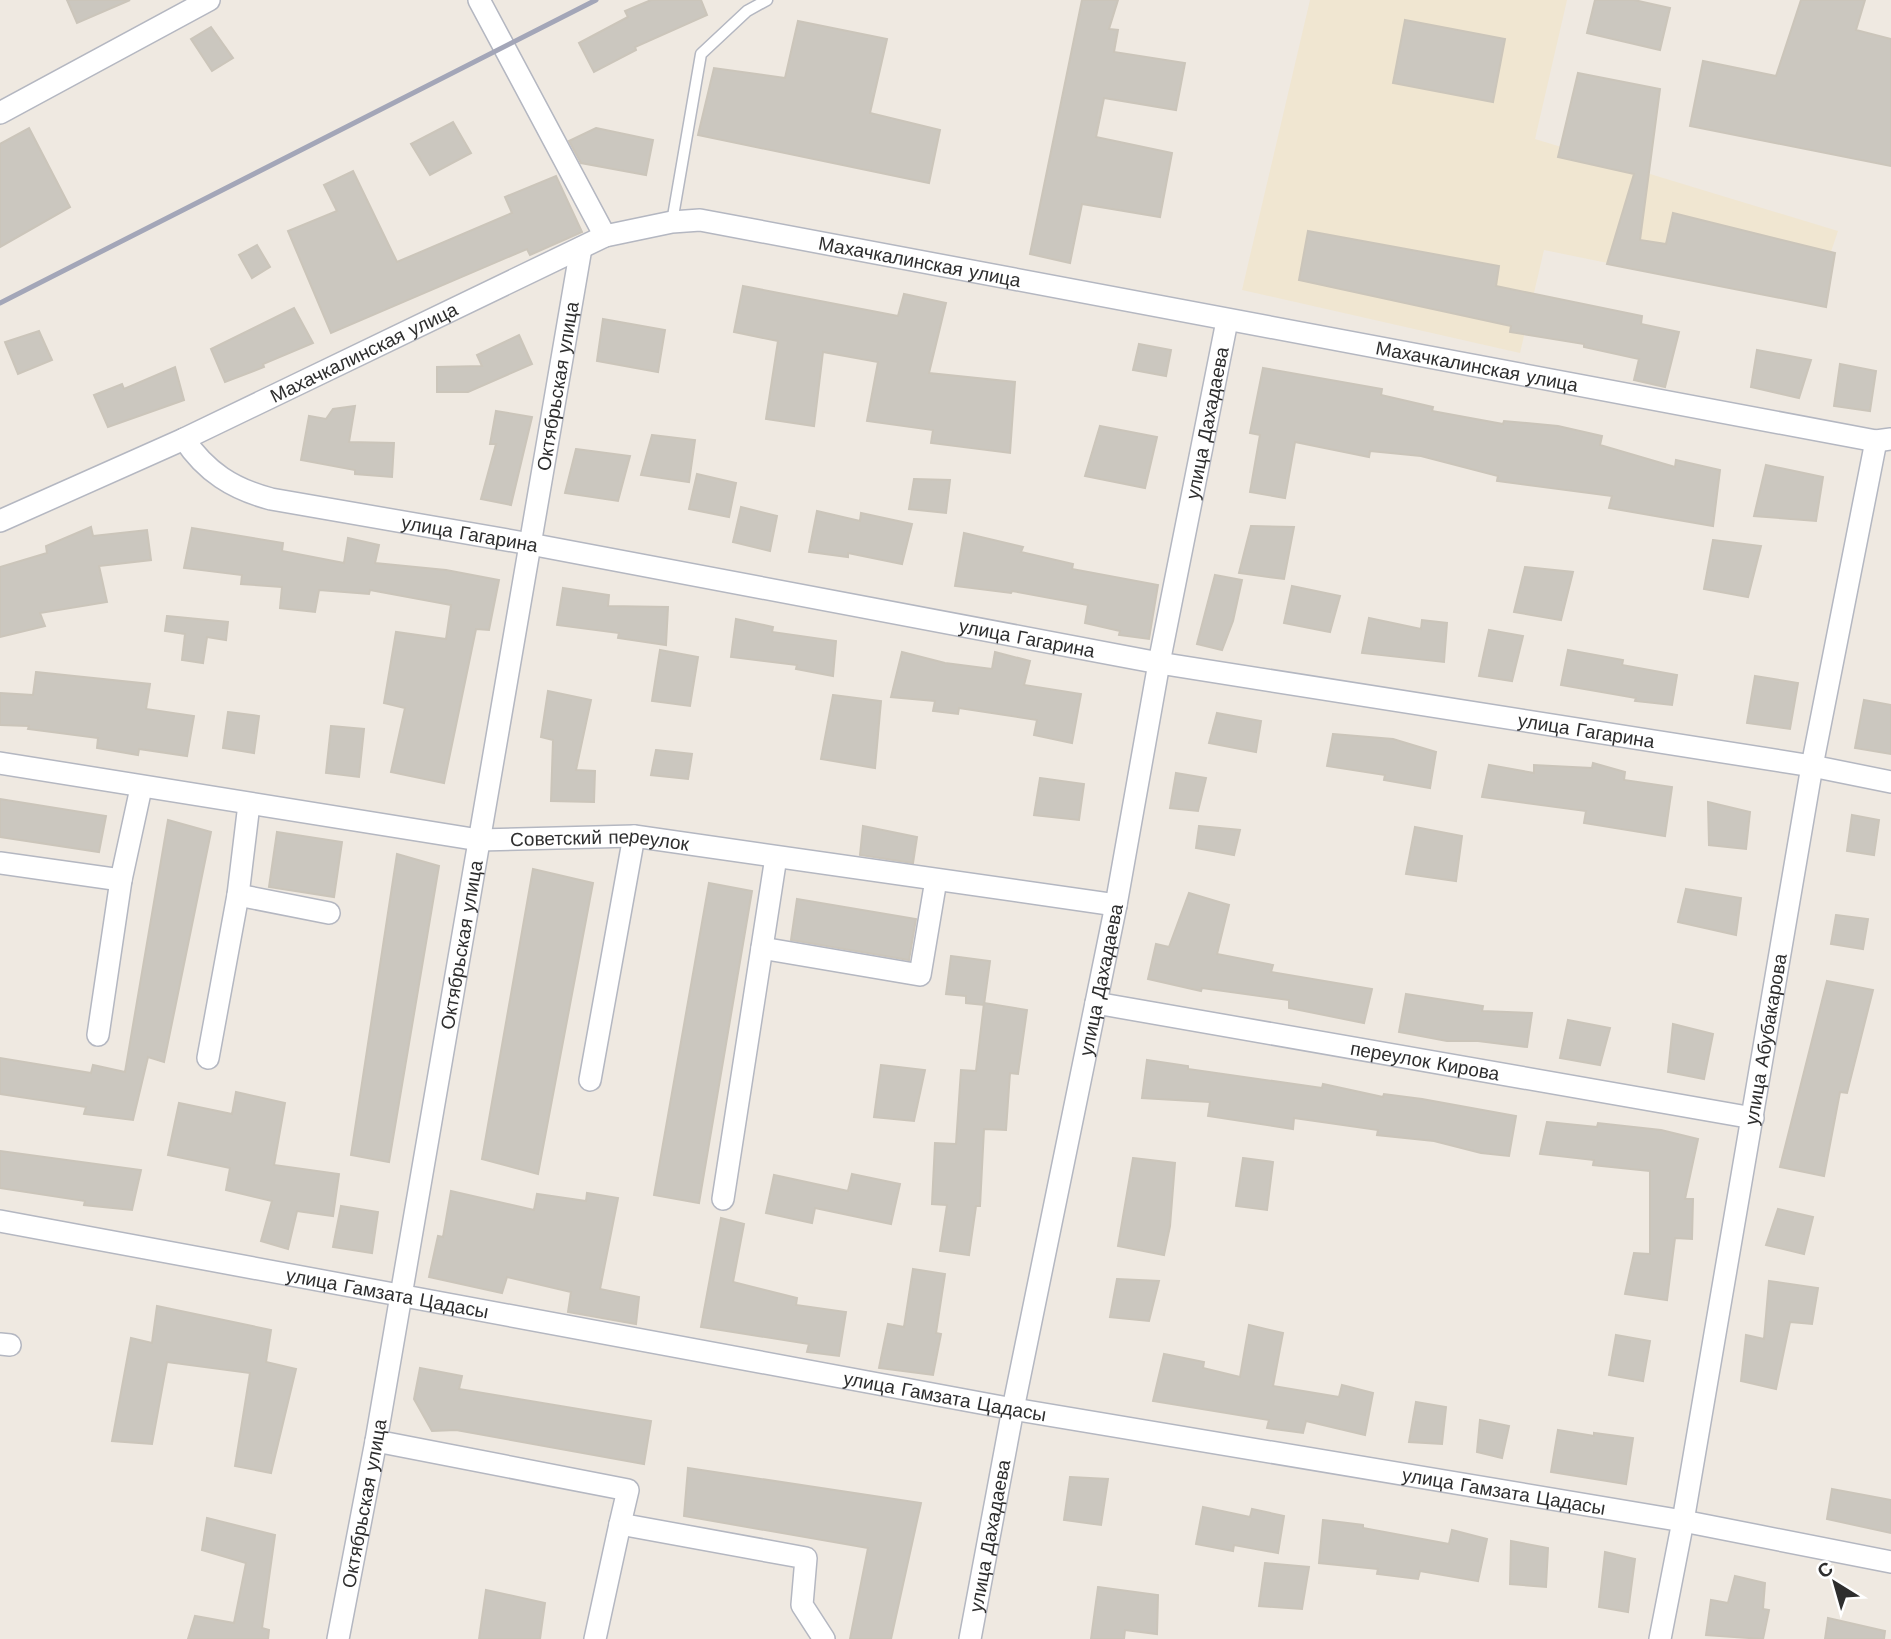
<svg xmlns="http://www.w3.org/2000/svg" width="1891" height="1639" font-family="'Work Sans',sans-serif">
<rect width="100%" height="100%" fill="#efe9e1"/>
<polygon fill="#f0e6d1" points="1310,0 1567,0 1535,139 1838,231 1813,305 1544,250 1520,353 1242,290"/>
<g fill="#cbc7bf" stroke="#cbc5ba" stroke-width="2">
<polygon points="67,0 130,0 77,23"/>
<polygon points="651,0 701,0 707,15 635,47 636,50 594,72 579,43 628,17 625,11"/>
<polygon points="1082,0 1118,0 1109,29 1118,30 1114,52 1185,63 1176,110 1104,98 1096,137 1172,153 1160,217 1082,204 1070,263 1030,254"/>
<polygon points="1595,0 1634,0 1670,8 1660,50 1587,33"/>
<polygon points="1801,0 1865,0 1856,30 1891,39 1891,166 1690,126 1703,61 1776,76"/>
<polygon points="1405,20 1505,39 1493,102 1393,83"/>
<polygon points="798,21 887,39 870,113 940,130 929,183 698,135 714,68 785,78"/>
<polygon points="211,27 233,58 212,71 191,39"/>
<polygon points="1578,73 1660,89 1640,240 1666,244 1673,213 1835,253 1826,307 1607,264 1634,174 1558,157"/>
<polygon points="453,122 471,153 430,175 411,144"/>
<polygon points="29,128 70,207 0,247 0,144"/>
<polygon points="596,128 653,140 646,175 581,163 569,141"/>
<polygon points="353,171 397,262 512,213 505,197 556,176 582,232 530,255 527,249 331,333 288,231 337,211 324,185"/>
<polygon points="1308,231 1499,266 1496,286 1642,316 1641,324 1679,332 1665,387 1634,380 1639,359 1584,347 1584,344 1510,332 1511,326 1299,280"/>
<polygon points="257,245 270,267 252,278 239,255"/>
<polygon points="743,286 898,316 904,294 946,303 929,373 1015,382 1010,453 931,443 933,430 867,421 878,362 823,352 814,426 766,419 778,341 734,332"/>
<polygon points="294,308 313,343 263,364 264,367 225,382 211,349"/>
<polygon points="603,319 665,330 658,372 597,361"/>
<polygon points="39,331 52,360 18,374 5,342"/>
<polygon points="519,335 532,364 468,392 437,392 437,367 482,366 477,355"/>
<polygon points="1139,344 1171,350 1166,376 1133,370"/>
<polygon points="1757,350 1811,360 1799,398 1751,387"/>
<polygon points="1840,364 1876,371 1870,411 1834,406"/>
<polygon points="175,367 184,400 108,427 94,395 122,384 124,389"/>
<polygon points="1263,368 1382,389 1381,395 1433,407 1432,411 1503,424 1504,421 1558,426 1602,436 1600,445 1675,467 1676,460 1720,470 1713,526 1609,508 1612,496 1497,481 1498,476 1421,456 1370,451 1369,457 1295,442 1285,498 1250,492 1260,435 1250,433"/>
<polygon points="355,406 349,442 394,443 392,477 355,474 355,470 301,460 309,416 326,419 333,409"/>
<polygon points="496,411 532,417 511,505 481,499 496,444 490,444"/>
<polygon points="1100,426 1157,437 1145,488 1085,476"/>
<polygon points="652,435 695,440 689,482 641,475"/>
<polygon points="576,449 630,456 618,501 565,493"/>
<polygon points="1766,465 1823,477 1816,521 1754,516"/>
<polygon points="697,474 736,483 729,517 689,509"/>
<polygon points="914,479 950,480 946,513 909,509"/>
<polygon points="741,507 777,516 770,551 733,542"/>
<polygon points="817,511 860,521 861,513 912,524 902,564 848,553 848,557 809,552"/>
<polygon points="1251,526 1294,527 1284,579 1239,573"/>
<polygon points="91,527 93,536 147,530 151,560 99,566 107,602 40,613 45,626 0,637 0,567 47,553 46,546"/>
<polygon points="192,528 283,543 282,551 344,563 348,538 379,545 375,563 446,570 499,580 489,630 476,629 444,783 391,772 405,708 384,703 396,632 446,639 451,605 370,590 369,594 319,590 315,612 280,608 282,587 241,584 242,575 184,568"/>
<polygon points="964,533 1023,547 1021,552 1073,564 1072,569 1158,585 1149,639 1119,635 1120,631 1085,623 1088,605 1012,591 1011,593 955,586"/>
<polygon points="1713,540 1761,546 1748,597 1704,589"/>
<polygon points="1525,567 1573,572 1561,620 1514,612"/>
<polygon points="1215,575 1242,580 1233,621 1222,650 1197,644"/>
<polygon points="1292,586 1340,596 1330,632 1284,623"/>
<polygon points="563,588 609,595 608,606 668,607 666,645 618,638 619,633 557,625"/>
<polygon points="167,616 228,622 226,640 207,637 203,663 182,660 185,634 165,631"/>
<polygon points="1369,618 1421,629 1422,620 1447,623 1444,662 1362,653"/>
<polygon points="736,619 773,627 772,632 836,641 833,676 796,669 797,665 731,657"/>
<polygon points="1489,630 1523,636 1512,681 1479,676"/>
<polygon points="660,650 698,657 690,706 652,701"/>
<polygon points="1568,650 1623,660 1622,665 1677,675 1672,705 1635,701 1636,698 1561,685"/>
<polygon points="902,652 945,663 992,669 995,652 1030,661 1024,685 1081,694 1072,743 1034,735 1037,720 959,708 958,714 933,711 935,701 891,697"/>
<polygon points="36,672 150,684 146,709 194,716 187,756 139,749 138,755 97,748 98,738 28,729 29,726 0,725 0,693 33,695"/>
<polygon points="1755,676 1798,683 1790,729 1747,723"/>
<polygon points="548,691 591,700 576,770 595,771 594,802 551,801 553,740 541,737"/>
<polygon points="833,695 881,701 875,768 821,759"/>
<polygon points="1864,700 1891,705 1891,754 1855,748"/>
<polygon points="228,712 259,716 254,753 223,748"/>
<polygon points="1217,713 1261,721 1256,752 1209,743"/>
<polygon points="331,726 364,729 359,777 326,773"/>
<polygon points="1333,734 1393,739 1436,752 1430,788 1384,780 1385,775 1327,766"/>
<polygon points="656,750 692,754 688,779 651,775"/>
<polygon points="1593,763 1625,772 1624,780 1672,787 1665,836 1584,823 1586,811 1482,797 1489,765 1534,773 1534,765 1592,768"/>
<polygon points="1176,773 1206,778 1198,811 1170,808"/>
<polygon points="1040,778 1084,784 1079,820 1034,815"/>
<polygon points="0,799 106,816 99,852 0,837"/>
<polygon points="1708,802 1750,812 1746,849 1709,845"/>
<polygon points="1852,815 1879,820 1874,855 1847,851"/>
<polygon points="168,820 211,832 164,1062 148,1057 133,1120 84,1114 86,1107 0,1094 0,1058 91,1073 93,1065 125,1072"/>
<polygon points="863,826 917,837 913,863 860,855"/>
<polygon points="1199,826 1240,830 1234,855 1196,848"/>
<polygon points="1415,827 1462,836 1456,881 1406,874"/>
<polygon points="277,832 342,842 334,897 269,887"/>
<polygon points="397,854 439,866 389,1162 351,1155"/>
<polygon points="533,869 593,883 538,1174 482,1159"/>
<polygon points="709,883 752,891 699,1203 654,1195"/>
<polygon points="1686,889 1741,898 1736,935 1678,922"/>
<polygon points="1189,893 1229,905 1217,954 1273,965 1271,972 1372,989 1364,1023 1289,1008 1289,1000 1202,988 1201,991 1148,979 1156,944 1169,947"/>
<polygon points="797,899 916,919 909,960 791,940"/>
<polygon points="1836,915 1868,919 1863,949 1831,944"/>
<polygon points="951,956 990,961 984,1005 966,1003 966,996 946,994"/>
<polygon points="1827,981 1873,990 1847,1093 1840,1092 1824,1176 1780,1167"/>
<polygon points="1406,994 1483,1006 1482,1011 1532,1013 1527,1047 1478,1041 1447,1041 1399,1032"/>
<polygon points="984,1003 1027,1010 1018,1074 1010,1073 1006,1130 984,1129 980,1206 976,1206 969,1255 940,1251 947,1205 932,1204 935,1143 956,1144 961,1070 976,1071"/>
<polygon points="1568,1020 1610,1028 1600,1065 1560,1058"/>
<polygon points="1673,1024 1713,1034 1704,1079 1668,1072"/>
<polygon points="1147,1060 1188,1066 1188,1069 1322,1088 1323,1084 1383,1097 1384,1094 1422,1099 1516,1116 1509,1156 1481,1153 1434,1141 1377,1135 1378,1130 1294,1118 1293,1129 1208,1116 1210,1102 1142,1098"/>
<polygon points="881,1065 925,1070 914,1121 874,1117"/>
<polygon points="236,1092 285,1103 274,1165 339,1174 333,1216 297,1211 288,1249 261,1241 272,1201 226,1190 230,1168 168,1155 179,1103 232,1114"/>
<polygon points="1547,1122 1597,1127 1598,1123 1661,1130 1698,1139 1685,1199 1693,1199 1692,1239 1675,1238 1667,1300 1625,1294 1634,1253 1650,1254 1650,1171 1593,1165 1594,1160 1540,1154"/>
<polygon points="0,1151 141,1170 132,1210 84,1205 85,1201 0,1188"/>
<polygon points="1133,1158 1175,1163 1170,1226 1164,1255 1118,1246"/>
<polygon points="1243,1158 1273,1162 1267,1210 1236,1206"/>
<polygon points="852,1174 900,1184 891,1224 815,1208 812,1223 766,1213 774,1175 848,1191"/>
<polygon points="451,1191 534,1210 537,1194 586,1201 587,1193 618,1198 600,1289 639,1297 636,1324 568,1312 571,1292 507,1277 502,1293 429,1277 438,1236 443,1237"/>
<polygon points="341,1206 378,1212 372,1253 333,1247"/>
<polygon points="1778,1209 1813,1217 1804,1254 1766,1245"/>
<polygon points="721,1218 744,1224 733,1282 797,1298 796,1305 846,1312 839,1356 807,1352 809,1344 701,1327"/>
<polygon points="913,1269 945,1274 936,1333 941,1334 933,1375 879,1368 888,1324 904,1327"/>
<polygon points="1117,1279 1159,1281 1149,1321 1110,1317"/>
<polygon points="1769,1281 1818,1288 1812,1324 1790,1322 1776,1389 1741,1381 1746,1335 1764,1339"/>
<polygon points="157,1306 271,1330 266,1362 296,1369 271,1473 235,1466 250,1373 167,1362 152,1444 112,1441 131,1338 152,1343"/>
<polygon points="1249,1325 1283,1333 1273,1386 1339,1397 1342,1385 1373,1393 1365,1435 1306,1421 1303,1433 1267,1428 1269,1420 1153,1401 1164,1354 1204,1362 1203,1368 1240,1377"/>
<polygon points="1616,1335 1650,1341 1643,1381 1609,1375"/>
<polygon points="420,1368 462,1376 459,1389 651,1421 644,1464 456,1430 432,1431 414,1399"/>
<polygon points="1416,1402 1446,1407 1442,1444 1409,1442"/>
<polygon points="1480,1420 1509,1426 1502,1458 1477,1452"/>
<polygon points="1558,1430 1594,1436 1594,1433 1633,1438 1626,1484 1551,1472"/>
<polygon points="688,1468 921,1503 891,1639 850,1639 868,1548 684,1516"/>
<polygon points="1070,1477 1108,1479 1101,1525 1064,1520"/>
<polygon points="1832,1489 1891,1500 1891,1533 1827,1519"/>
<polygon points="1203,1507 1250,1517 1252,1509 1284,1516 1278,1553 1234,1545 1233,1551 1196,1544"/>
<polygon points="207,1518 275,1535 262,1628 269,1630 268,1639 188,1639 195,1616 234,1623 246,1563 202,1550"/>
<polygon points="1323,1520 1363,1525 1363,1528 1449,1544 1452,1530 1487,1539 1478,1581 1420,1571 1418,1579 1377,1574 1378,1569 1319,1563"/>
<polygon points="1511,1541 1548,1548 1546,1587 1510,1584"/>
<polygon points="1605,1552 1635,1559 1628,1612 1599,1607"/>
<polygon points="1265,1563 1309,1567 1302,1609 1259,1606"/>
<polygon points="1735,1576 1765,1583 1763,1609 1769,1610 1763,1639 1706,1635 1711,1600 1728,1603"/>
<polygon points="1098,1587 1158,1595 1157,1634 1125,1630 1124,1639 1091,1639"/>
<polygon points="486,1590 545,1603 540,1639 479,1639"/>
<polygon points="1828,1618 1885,1631 1884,1639 1825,1639"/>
</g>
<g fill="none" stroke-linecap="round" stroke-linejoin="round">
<defs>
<polyline id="lane" points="672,222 701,54 747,11 767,0"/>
<g id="street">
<polyline points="479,0 605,236"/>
<polyline points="0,113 209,0"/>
<path id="s1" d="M184,439C206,472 233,489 271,499L530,544L1159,663L1812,766L1891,782"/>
<path id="s2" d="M0,521L184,439L605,236L672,222L700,220L1876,441L1891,439"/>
<path id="s3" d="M0,763L479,840L634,836L1116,905"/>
<polyline points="0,863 121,880"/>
<polyline points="238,895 329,913"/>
<polyline points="762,948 920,975 936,880"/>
<path id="s4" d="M1096,1003L1753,1118"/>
<polyline points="98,1035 121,880 141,788"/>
<polyline points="208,1058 238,895 249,804"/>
<polyline points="590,1080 634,836"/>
<polyline points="723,1199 776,857"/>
<path id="s5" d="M0,1221L1013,1409L1683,1521L1891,1562"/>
<polyline points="0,1344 10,1345"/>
<polyline points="376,1441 628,1490 620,1524 806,1558 802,1605 824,1639"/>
<path id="s6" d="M338,1639L376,1441L581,248"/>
<polyline points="595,1639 620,1524"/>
<path id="s7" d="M970,1639L1013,1409L1116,905L1159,663L1227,321"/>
<path id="s8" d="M1660,1639L1683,1521L1812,766L1876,441"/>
</g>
</defs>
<use href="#lane" stroke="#b4b7c1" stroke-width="13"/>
<use href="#street" stroke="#b4b7c1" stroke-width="24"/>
<use href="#lane" stroke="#fff" stroke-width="10"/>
<use href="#street" stroke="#fff" stroke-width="21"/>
<polyline stroke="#a3a6b8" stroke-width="5" points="0,303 596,0"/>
</g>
<g text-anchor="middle" stroke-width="5" stroke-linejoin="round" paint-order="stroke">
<g font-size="19" fill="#2e2e2e" stroke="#fff">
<text dy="7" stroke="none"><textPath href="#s2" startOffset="989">Махачкалинская улица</textPath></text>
<text dy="7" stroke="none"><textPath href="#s2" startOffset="401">Махачкалинская улица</textPath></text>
<text dy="7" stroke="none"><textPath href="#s2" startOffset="1556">Махачкалинская улица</textPath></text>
<text dy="7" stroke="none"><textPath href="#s6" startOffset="1272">Октябрьская улица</textPath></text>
<text dy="7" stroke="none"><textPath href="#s7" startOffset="1239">улица Дахадаева</textPath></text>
<text dy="7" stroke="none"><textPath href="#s1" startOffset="310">улица Гагарина</textPath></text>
<text dy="7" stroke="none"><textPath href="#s1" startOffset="877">улица Гагарина</textPath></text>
<text dy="7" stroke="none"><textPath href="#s1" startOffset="1444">улица Гагарина</textPath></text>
<text dy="7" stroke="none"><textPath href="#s3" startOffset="606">Советский переулок</textPath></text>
<text dy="7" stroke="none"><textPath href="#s6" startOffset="705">Октябрьская улица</textPath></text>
<text dy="7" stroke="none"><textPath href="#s7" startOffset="672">улица Дахадаева</textPath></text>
<text dy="7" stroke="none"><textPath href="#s8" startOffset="609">улица Абубакарова</textPath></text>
<text dy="7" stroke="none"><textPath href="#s4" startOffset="334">переулок Кирова</textPath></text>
<text dy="7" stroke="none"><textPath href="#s5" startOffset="394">улица Гамзата Цадасы</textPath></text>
<text dy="7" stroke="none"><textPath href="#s5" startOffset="961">улица Гамзата Цадасы</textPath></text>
<text dy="7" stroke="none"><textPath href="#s5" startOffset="1528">улица Гамзата Цадасы</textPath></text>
<text dy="7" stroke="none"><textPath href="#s6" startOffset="138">Октябрьская улица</textPath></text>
<text dy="7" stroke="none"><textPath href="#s7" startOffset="105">улица Дахадаева</textPath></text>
</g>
</g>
<g transform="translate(1835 1583) rotate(323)" stroke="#ffffff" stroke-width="5" paint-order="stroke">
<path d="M0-5L12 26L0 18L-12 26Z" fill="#2e2e2e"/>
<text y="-10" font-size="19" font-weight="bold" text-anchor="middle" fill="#2e2e2e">С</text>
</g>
</svg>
